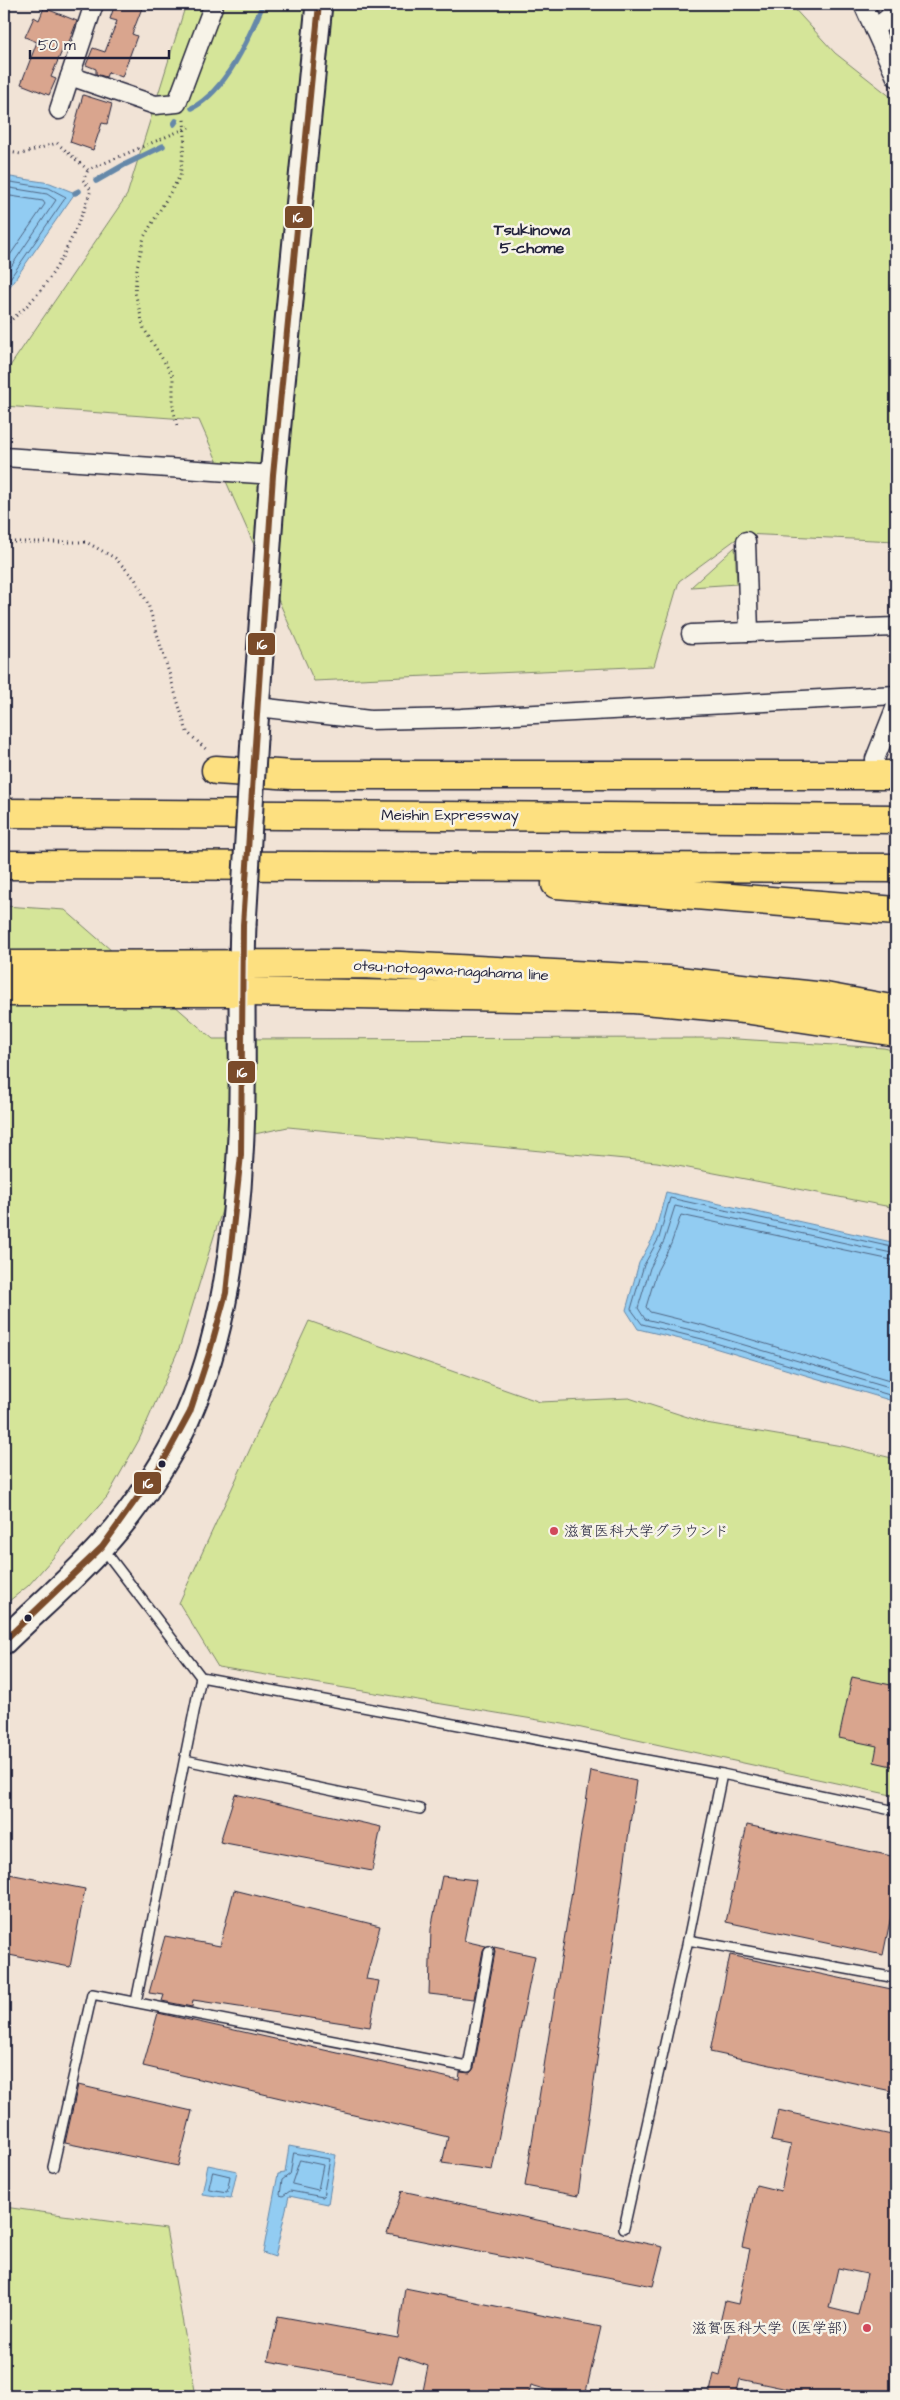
<svg xmlns="http://www.w3.org/2000/svg" width="900" height="2400" font-family="'Architects Daughter','Klee One',sans-serif">
<rect width="100%" height="100%" fill="#f1e3d6"/>
<filter id="ink" filterUnits="userSpaceOnUse"><feTurbulence type="fractalNoise" baseFrequency=".02" numOctaves="2"/><feDisplacementMap in="SourceGraphic" scale="10" xChannelSelector="R" yChannelSelector="G"/><feConvolveMatrix kernelMatrix="1 2 1 2 8 2 1 2 1" color-interpolation-filters="sRGB"/></filter>
<g filter="url(#ink)">
<g fill="#d5e599" stroke="#7c846a">
<polygon points="186,4 790,4 835,53 896,101 896,541 743,534 679,581 654,666 314,681 199,420 4,406 4,375 127,195"/>
<polygon points="735,547 737,584 691,587"/>
<polygon points="4,906 65,910 213,1039 720,1038 884,1048 896,1051 896,1208 657,1162 288,1127 245,1136 180,1346 139,1440 107,1497 28,1586 4,1605"/>
<polygon points="309,1321 540,1402 629,1398 706,1423 842,1446 896,1459 896,1796 563,1724 218,1667 179,1603"/>
<polygon points="4,2207 166,2229 196,2396 4,2396"/>
</g>
<g fill="#92ccf2" stroke="#6588a9">
<polygon points="4,176 50,183 75,193 4,295"/>
<polygon points="666,1192 896,1243 896,1402 701,1344 638,1329 626,1310 639,1263 654,1236"/>
<polygon points="289,2146 336,2155 328,2204 289,2196 275,2257 263,2253 278,2174 285,2173"/>
<polygon points="208,2165 237,2171 231,2198 202,2194"/>
</g>
<g fill="none" stroke-linecap="round" stroke-linejoin="round">
<g stroke="#4f6684" stroke-width="1">
<polyline points="4,181 49,188 66,197 4,287"/>
<polyline points="4,187 47,194 56,200 4,277"/>
<polyline points="4,195 43,201 45,204 4,264"/>
<polyline points="896,1248 670,1198 659,1238 644,1265 631,1309 642,1324 702,1339 896,1397"/>
<polyline points="896,1254 675,1206 664,1241 650,1268 638,1308 645,1319 704,1333 896,1390"/>
<polyline points="896,1261 681,1215 671,1244 657,1271 646,1307 650,1312 706,1326 896,1383"/>
<polygon points="294,2153 330,2159 323,2197 290,2191 283,2196 280,2195 282,2180 290,2174"/>
<polygon points="300,2160 323,2165 318,2190 292,2184"/>
<polygon points="213,2172 230,2176 227,2192 209,2189"/>
</g>
<g stroke="#6588a9" stroke-width="5.5">
<path d="M192,108C226,91 249,38 263,4"/>
<polyline points="174,124 176,121"/>
<polyline points="96,181 124,165 163,146"/>
<polyline points="75,193 79,191"/>
</g>
</g>
<g fill="#d9a58e" stroke="#22223b" fill-rule="evenodd">
<polygon points="115,4 130,4 142,8 132,34 137,36 122,77 108,72 106,77 96,74 96,69 86,65 93,48 105,52 117,21 110,19"/>
<polygon points="44,8 77,21 67,47 64,46 51,77 56,79 49,95 21,84 37,42 25,37 34,17 39,20"/>
<polygon points="83,95 112,104 107,124 102,123 93,150 70,142"/>
<polygon points="852,1677 896,1686 896,1767 874,1762 877,1746 839,1738"/>
<polygon points="591,1771 636,1781 578,2196 525,2186"/>
<polygon points="235,1794 381,1827 372,1871 220,1842"/>
<polygon points="747,1825 896,1857 896,1892 883,1955 726,1922"/>
<polygon points="4,1873 85,1889 70,1967 4,1954"/>
<polygon points="442,1876 476,1880 464,1941 486,1946 483,1950 474,1999 429,1994 431,1929"/>
<polygon points="234,1890 380,1926 366,1979 379,1981 370,2027 193,2000 192,2007 162,2001 164,1995 149,1993 165,1936 220,1946"/>
<polygon points="494,1947 535,1956 492,2170 442,2163 448,2137 143,2066 158,2013 459,2080 460,2072 470,2073 474,2068 495,1952"/>
<polygon points="730,1955 896,1990 896,2092 710,2052"/>
<polygon points="78,2085 192,2111 178,2166 65,2143"/>
<path d="M778,2110L896,2136V2396H801L802,2392L740,2379L736,2396H709L714,2374L720,2376L730,2329L719,2327L725,2301L738,2304L750,2249L742,2247L756,2185L781,2191L791,2145L771,2141ZM838,2268L867,2274L858,2315L829,2308Z"/>
<polygon points="402,2191 663,2247 653,2286 387,2234"/>
<polygon points="405,2288 601,2327 585,2396 569,2396 531,2385 528,2396 422,2396 428,2366 399,2356 392,2384 268,2361 278,2316 398,2338"/>
</g>
<g fill="none" stroke-linecap="round" stroke-linejoin="round">
<defs>
<g id="lane">
<polyline points="4,7 5,4"/>
<polyline points="102,1547 201,1677 722,1774 896,1811"/>
<polyline points="185,1760 420,1809"/>
<polyline points="688,1940 896,1978"/>
<polyline points="136,2002 201,1677"/>
<polyline points="53,2167 92,1994 468,2067 489,1951"/>
<polyline points="624,2228 688,1940 722,1774"/>
</g>
<g id="street">
<polyline points="94,4 70,76 155,105 177,103 214,4"/>
<polyline points="863,4 896,77"/>
<polyline points="874,29 893,14 890,4"/>
<polyline points="59,110 70,76"/>
<polyline points="4,457 273,475"/>
<polyline points="746,541 749,632"/>
<polyline points="691,634 896,627"/>
<polyline points="258,707 370,720 461,718 896,695"/>
<polyline points="875,759 896,706"/>
</g>
<g id="secondary">
<polyline points="254,738 273,475 319,4"/>
<path d="M4,1641C36,1610 71,1580 101,1547C133,1513 172,1455 190,1411C224,1332 236,1241 240,1155C245,1079 240,1002 243,925"/>
</g>
<g id="primary">
<polyline points="4,965 362,964 669,980 825,997 896,1010"/>
<polyline points="4,992 242,992 634,999 744,1009 896,1032"/>
</g>
<g id="highway">
<polyline points="216,770 293,775 896,775"/>
<polyline points="4,813 896,819"/>
<polyline points="4,865 896,868"/>
<polyline points="556,884 896,911"/>
</g>
</defs>
<use href="#lane" stroke="#22223b" stroke-width="12"/>
<use href="#street" stroke="#22223b" stroke-width="21"/>
<use href="#secondary" stroke="#22223b" stroke-width="29"/>
<use href="#primary" stroke="#22223b" stroke-width="31"/>
<use href="#highway" stroke="#22223b" stroke-width="31"/>
<g stroke="#22223b" stroke-width="3" stroke-dasharray="1 4" stroke-linecap="butt">
<polyline points="4,151 21,154 57,143 88,170 189,127"/>
<path d="M4,325C49,294 73,241 91,190L83,180L88,170"/>
<polyline points="177,425 173,408 173,376 144,329 135,292 137,267 144,237 180,176 185,137 184,119"/>
<polyline points="4,542 86,542 115,558 135,579 148,604 187,732 208,751"/>
</g>
<use href="#lane" stroke="#f7f3e8" stroke-width="9"/>
<use href="#street" stroke="#f7f3e8" stroke-width="18"/>
<use href="#secondary" stroke="#f7f3e8" stroke-width="25"/>
<use href="#primary" stroke="#fde080" stroke-width="28"/>
<use href="#highway" stroke="#fde080" stroke-width="28"/>
<defs>
<polyline id="secondary-bridge" points="243,925 254,738"/>
</defs>
<use href="#secondary-bridge" stroke="#22223b" stroke-width="29" stroke-linecap="butt"/>
<use href="#secondary-bridge" stroke="#f7f3e8" stroke-width="25"/>
<defs>
<polyline id="bus-1" points="4,1641 102,1547 163,1462 190,1412 210,1351 226,1293 241,1155 243,925 273,475 319,4"/>
</defs>
<use href="#bus-1" stroke="#f7f3e8" stroke-width="10"/>
<use href="#bus-1" stroke="#7a4b2a" stroke-width="6"/>
</g>
</g>
<g fill="#22223b" stroke="#f7f3e8" stroke-width="2">
<circle cx="162" cy="1464" r="4.5"/>
<circle cx="28" cy="1618" r="4.5"/>
</g>
<g fill="#d1495b" stroke="#f7f3e8" stroke-width="2">
<circle cx="554" cy="1531" r="5"/>
<circle cx="867" cy="2328" r="5"/>
</g>
<g text-anchor="middle" stroke-width="5" stroke-linejoin="round" paint-order="stroke">
<g font-size="15" fill="#22223b" stroke="#f7f3e8">
<text x="450" y="820">Meishin Expressway</text>
<text transform="translate(451 970) rotate(3)" y="5">otsu-notogawa-nagahama line</text>
</g>
<g font-size="15" fill="#22223b" stroke="#f7f3e8" text-anchor="start">
<text x="564" y="1536">滋賀医科大学グラウンド</text>
<text x="857" y="2333" text-anchor="end">滋賀医科大学（医学部）</text>
</g>
<g font-size="16" font-weight="bold" fill="#22223b" stroke="#f7f3e8">
<text x="532" y="235">Tsukinowa<tspan x="532" dy="18">5-chome</tspan></text>
</g>
</g>
<g stroke="#f7f3e8" stroke-width="2">
<rect x="284" y="205" width="29" height="24" rx="5" fill="#7a4b2a"/>
<rect x="247" y="632" width="29" height="24" rx="5" fill="#7a4b2a"/>
<rect x="227" y="1060" width="29" height="24" rx="5" fill="#7a4b2a"/>
<rect x="133" y="1471" width="29" height="24" rx="5" fill="#7a4b2a"/>
</g>
<g font-size="14" text-anchor="middle" font-weight="bold" fill="#fff">
<text x="298" y="222">16</text>
<text x="262" y="649">16</text>
<text x="242" y="1077">16</text>
<text x="148" y="1488">16</text>
</g>
<rect width="900" height="2400" fill="none" stroke="#f7f3e8" stroke-width="20"/>
<rect x="10" y="10" width="880" height="2380" fill="none" stroke="#22223b" stroke-width="2" filter="url(#ink)"/>
<path d="M30 50v8h139v-8" fill="none" stroke="#22223b" stroke-width="2.5"/>
<text x="38" y="50" font-size="15" fill="#22223b" stroke="#f7f3e8" stroke-width="4" paint-order="stroke">50 m</text>
</svg>
